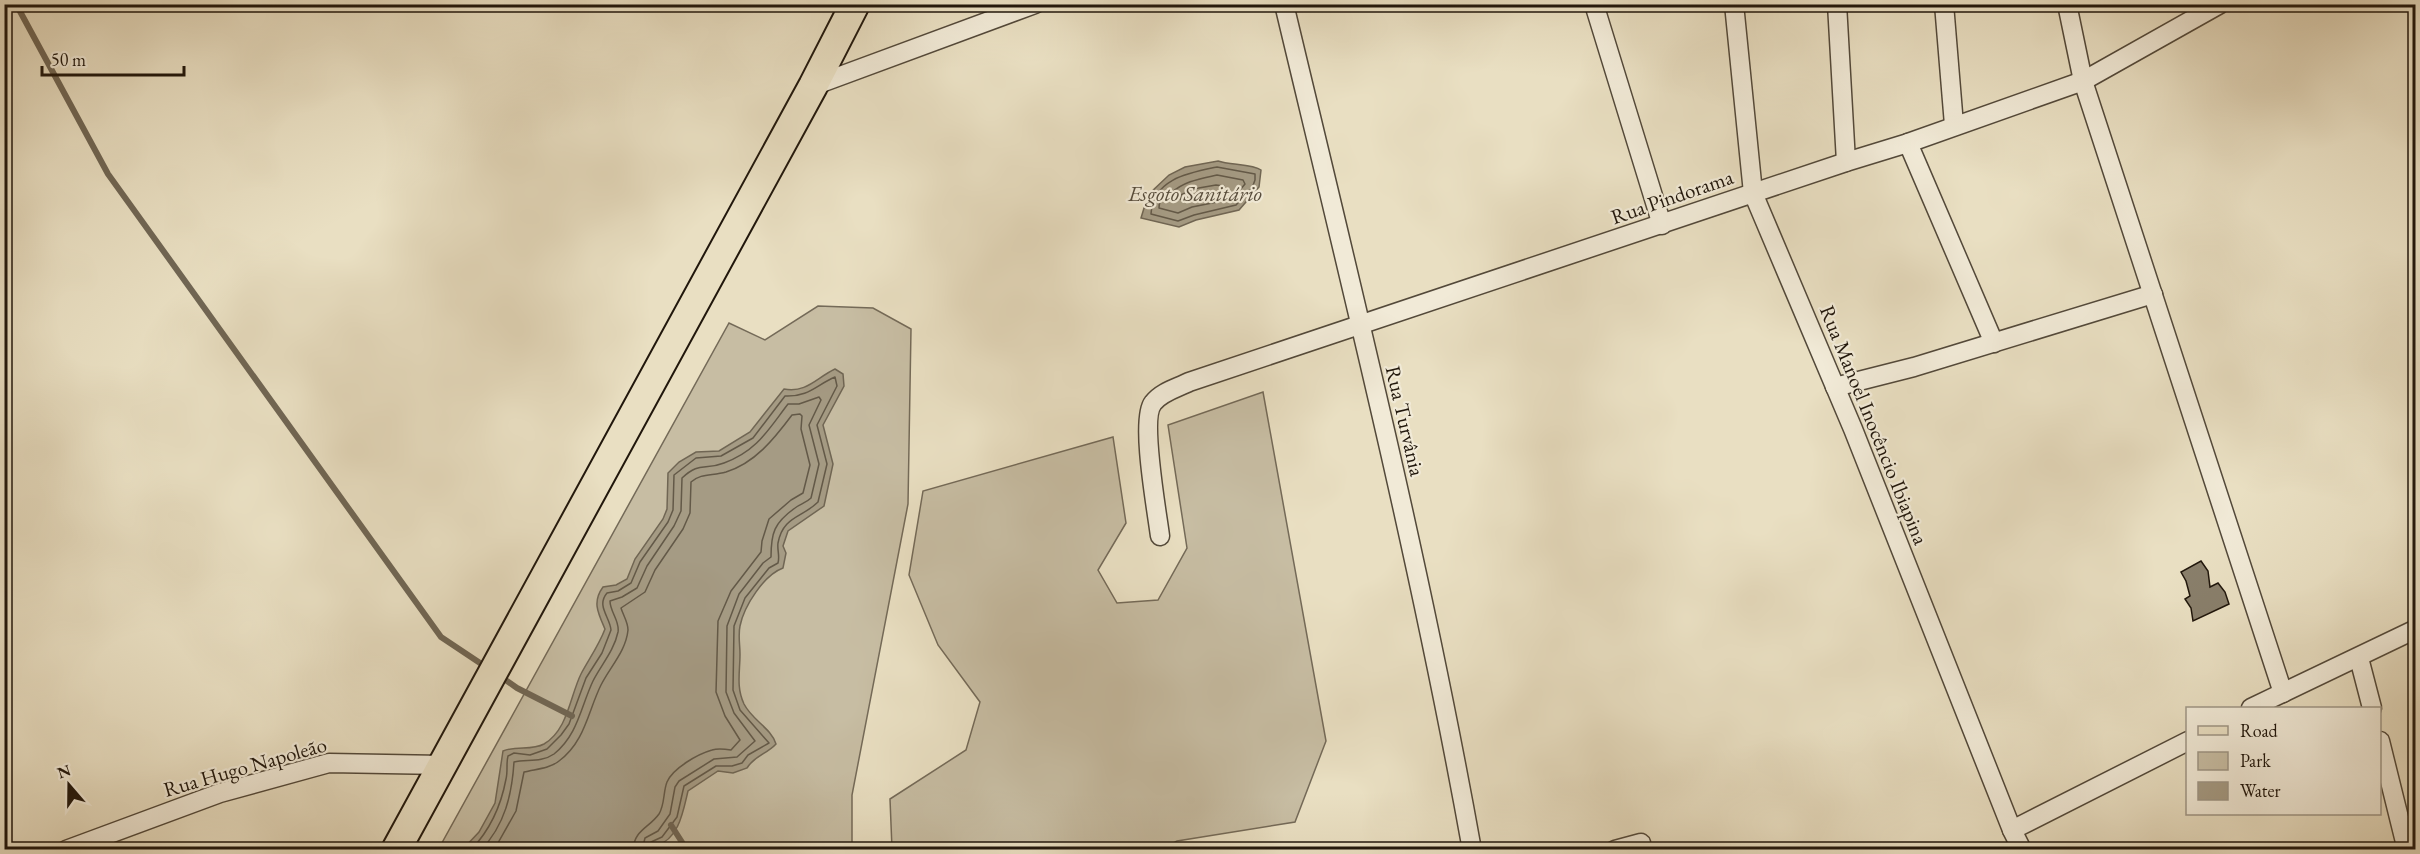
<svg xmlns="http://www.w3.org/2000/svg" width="2420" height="854" font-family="'EB Garamond',serif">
<rect width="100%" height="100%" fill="#e9dfc2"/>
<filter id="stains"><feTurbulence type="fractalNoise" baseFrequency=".00333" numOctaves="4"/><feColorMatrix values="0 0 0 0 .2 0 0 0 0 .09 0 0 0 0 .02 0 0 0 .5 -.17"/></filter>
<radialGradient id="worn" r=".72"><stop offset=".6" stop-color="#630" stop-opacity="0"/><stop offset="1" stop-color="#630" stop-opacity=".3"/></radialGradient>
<g fill="#c7bda3" stroke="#746a58" stroke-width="1.5">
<polygon points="818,306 873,308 911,329 908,504 852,795 852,849 438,850 729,323 765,340"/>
<polygon points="1263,392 1326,741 1295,822 1177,841 1162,849 892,849 890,799 966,750 980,702 938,645 909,575 923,491 1113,437 1126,523 1098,570 1117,603 1158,600 1187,548 1168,425"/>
</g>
<g fill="#a59b84" stroke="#706654" stroke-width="1.5">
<path d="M1218,161C1229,165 1253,164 1261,170L1259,187L1239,210L1196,220L1179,227L1141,218L1148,195L1169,175L1185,167Z"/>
<path d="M835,369L843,374L844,386L823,425L833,464L824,506L788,531L783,546L786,553L783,568C764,575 744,606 740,626C738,635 740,645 740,654C740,672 736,687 744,704C752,720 771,728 776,744C767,754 754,756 747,768L733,773L718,771L688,791C683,812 679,839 656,846L655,849H463L479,832L495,803L503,751C517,745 531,751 544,744C568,730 570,696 581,674C589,659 599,645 605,629C598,613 592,602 603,587L616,585L627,579L635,559L663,519L667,509L668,473L679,462L696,452L719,451L750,432L784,389C807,393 816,378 835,369Z"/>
</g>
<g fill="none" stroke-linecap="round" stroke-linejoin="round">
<g stroke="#635948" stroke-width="1.5">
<path d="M1217,167L1255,174V180L1252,188L1236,205L1194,215L1178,221L1151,214C1153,179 1188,173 1217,167Z"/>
<path d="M1217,175L1243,180L1245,184L1235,196L1227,200L1192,207L1178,213L1159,208C1159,198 1164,199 1171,193C1185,181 1199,179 1217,175Z"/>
<polygon points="1216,185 1224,186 1224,191 1183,201 1180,199 1181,195 1193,189"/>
<path d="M471,850C491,829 501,806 506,779C508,771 506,763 508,756L514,753L530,755L547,749L561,735L569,724L586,678L602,653L611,630C610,617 596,606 607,593L618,591L631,583L640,562L668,522L673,510L674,475L696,458L721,456L753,438L785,396C809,397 816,385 835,377L837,386L817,425L827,464L818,502C802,518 783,516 778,543C777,550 780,556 778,563L769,568L745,598L734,626L733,690L740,710L769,743L748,755L742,763L732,766H716L684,786L677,817L662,837L651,842L650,850"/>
<path d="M481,850C505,825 512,794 514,762C527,759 541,763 554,754C578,735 581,706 593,681C601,665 614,651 618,632C620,621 610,612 610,601L622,597L637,588L647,566L674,526L681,511L682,478C700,461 704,471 724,463C757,451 768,430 788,404H799L819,397L821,400L809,425L819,464L811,498C806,503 800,504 795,508C774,523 771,533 771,557L763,563L739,594L727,626L726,692L734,713L755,741L737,757L714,759L679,781L675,787L670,814L658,831L645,838L642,850"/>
<path d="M494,850L516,811L524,772C535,769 549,769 559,761C585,742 588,711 601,685C610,667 626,651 628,630C628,622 623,615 621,608L645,592L655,570L683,529L690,513L691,482C701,473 712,476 726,472C755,463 774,439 792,415L800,414L802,416L801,429L810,465L803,493L791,500L769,519L762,541L761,552L731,591L718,621L716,692L725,716L740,740L731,750C725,749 718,748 712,750C698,754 673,768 667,782C663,792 665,804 659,814C649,828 634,830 633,850"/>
</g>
<g stroke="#706654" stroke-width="6">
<polyline points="16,4 108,174 441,637 486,667"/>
<polyline points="500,676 517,688 572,716"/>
<polyline points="671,825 687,850"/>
</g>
</g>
<polygon fill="#897f6b" stroke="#21170c" stroke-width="1.5" points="2201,561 2208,571 2210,587 2218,583 2225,592 2229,604 2193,621 2191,608 2185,599 2190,596 2186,581 2181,572"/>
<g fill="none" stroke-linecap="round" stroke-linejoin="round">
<defs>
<g id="minor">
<path d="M1284,4C1351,285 1421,566 1472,850"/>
<polyline points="1594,4 1662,225"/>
<polyline points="1734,4 1753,193 1853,429 2012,830 2022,850"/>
<polyline points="1837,4 1846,162"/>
<polyline points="1944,4 1954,125"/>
<polyline points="2067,4 2083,81 2283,693"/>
<polyline points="813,86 1035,4"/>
<polyline points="1908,143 1994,343"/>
<polyline points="1835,387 1914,367 2153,294"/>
<path d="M1160,536C1157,512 1140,419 1153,403C1161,392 1177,388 1189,382L1846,162L1908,143L2083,81L2220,4"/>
<polyline points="2359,658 2372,708"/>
<polyline points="2251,708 2416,629"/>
<polyline points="2380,741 2407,850"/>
<polyline points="2012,830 2188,741"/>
<polyline points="66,850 220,793 329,763 443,765"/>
<polyline points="1615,850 1641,843"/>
</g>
<polyline id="primary" points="396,850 813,86 855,4"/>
</defs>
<use href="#minor" stroke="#53493a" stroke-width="21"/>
<use href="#primary" stroke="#21170c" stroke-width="32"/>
<polyline stroke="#21170c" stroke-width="4" stroke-dasharray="4.5 3" stroke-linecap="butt" points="1611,6 1626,4"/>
<use href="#minor" stroke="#f1ead7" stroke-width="18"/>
<use href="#primary" stroke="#e9dfc2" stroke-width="28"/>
</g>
<g text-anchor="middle" stroke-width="4.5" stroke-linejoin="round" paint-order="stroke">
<g font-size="21" fill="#21170c" stroke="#f1ead7">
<text transform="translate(1672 197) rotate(-19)" y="7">Rua Pindorama</text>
<text transform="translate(1405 421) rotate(77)" y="7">Rua Turvânia</text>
<text transform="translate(1874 425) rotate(68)" y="7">Rua Manoel Inocêncio Ibiapina</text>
<text transform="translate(245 767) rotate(-16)" y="7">Rua Hugo Napoleão</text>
</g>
<g font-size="22" font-style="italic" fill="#564c3c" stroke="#f1ead7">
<text x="1195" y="201">Esgoto Sanitário</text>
</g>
</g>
<rect width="2420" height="854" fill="none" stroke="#e9dfc2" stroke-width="24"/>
<rect x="6" y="6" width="2408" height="842" fill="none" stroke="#21170c" stroke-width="3"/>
<rect x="12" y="12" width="2396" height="830" fill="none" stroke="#21170c" stroke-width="1.5"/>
<rect x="2186" y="707" width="195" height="108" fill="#f1ead7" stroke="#9e9686" stroke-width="1.5"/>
<rect x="2198" y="726" width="30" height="9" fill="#e9dfc2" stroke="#9e9686" stroke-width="1.5"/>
<text x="2240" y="737" font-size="18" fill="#21170c">Road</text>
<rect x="2198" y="752" width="30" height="18" fill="#c7bda3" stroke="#9e9686" stroke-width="1.5"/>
<text x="2240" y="767" font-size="18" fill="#21170c">Park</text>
<rect x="2198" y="782" width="30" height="18" fill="#a59b84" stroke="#9e9686" stroke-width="1.5"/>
<text x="2240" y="797" font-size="18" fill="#21170c">Water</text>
<g transform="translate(69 785) rotate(340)" stroke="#f1ead7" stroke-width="4.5" paint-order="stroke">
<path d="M0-4.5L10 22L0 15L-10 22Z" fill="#21170c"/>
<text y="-9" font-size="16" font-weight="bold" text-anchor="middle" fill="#21170c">N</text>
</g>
<path d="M42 66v9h142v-9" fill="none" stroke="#21170c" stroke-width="3"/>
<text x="51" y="66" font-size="18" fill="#21170c" stroke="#f1ead7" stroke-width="4.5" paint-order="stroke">50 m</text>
<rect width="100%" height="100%" filter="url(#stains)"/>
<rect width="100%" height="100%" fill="url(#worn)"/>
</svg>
